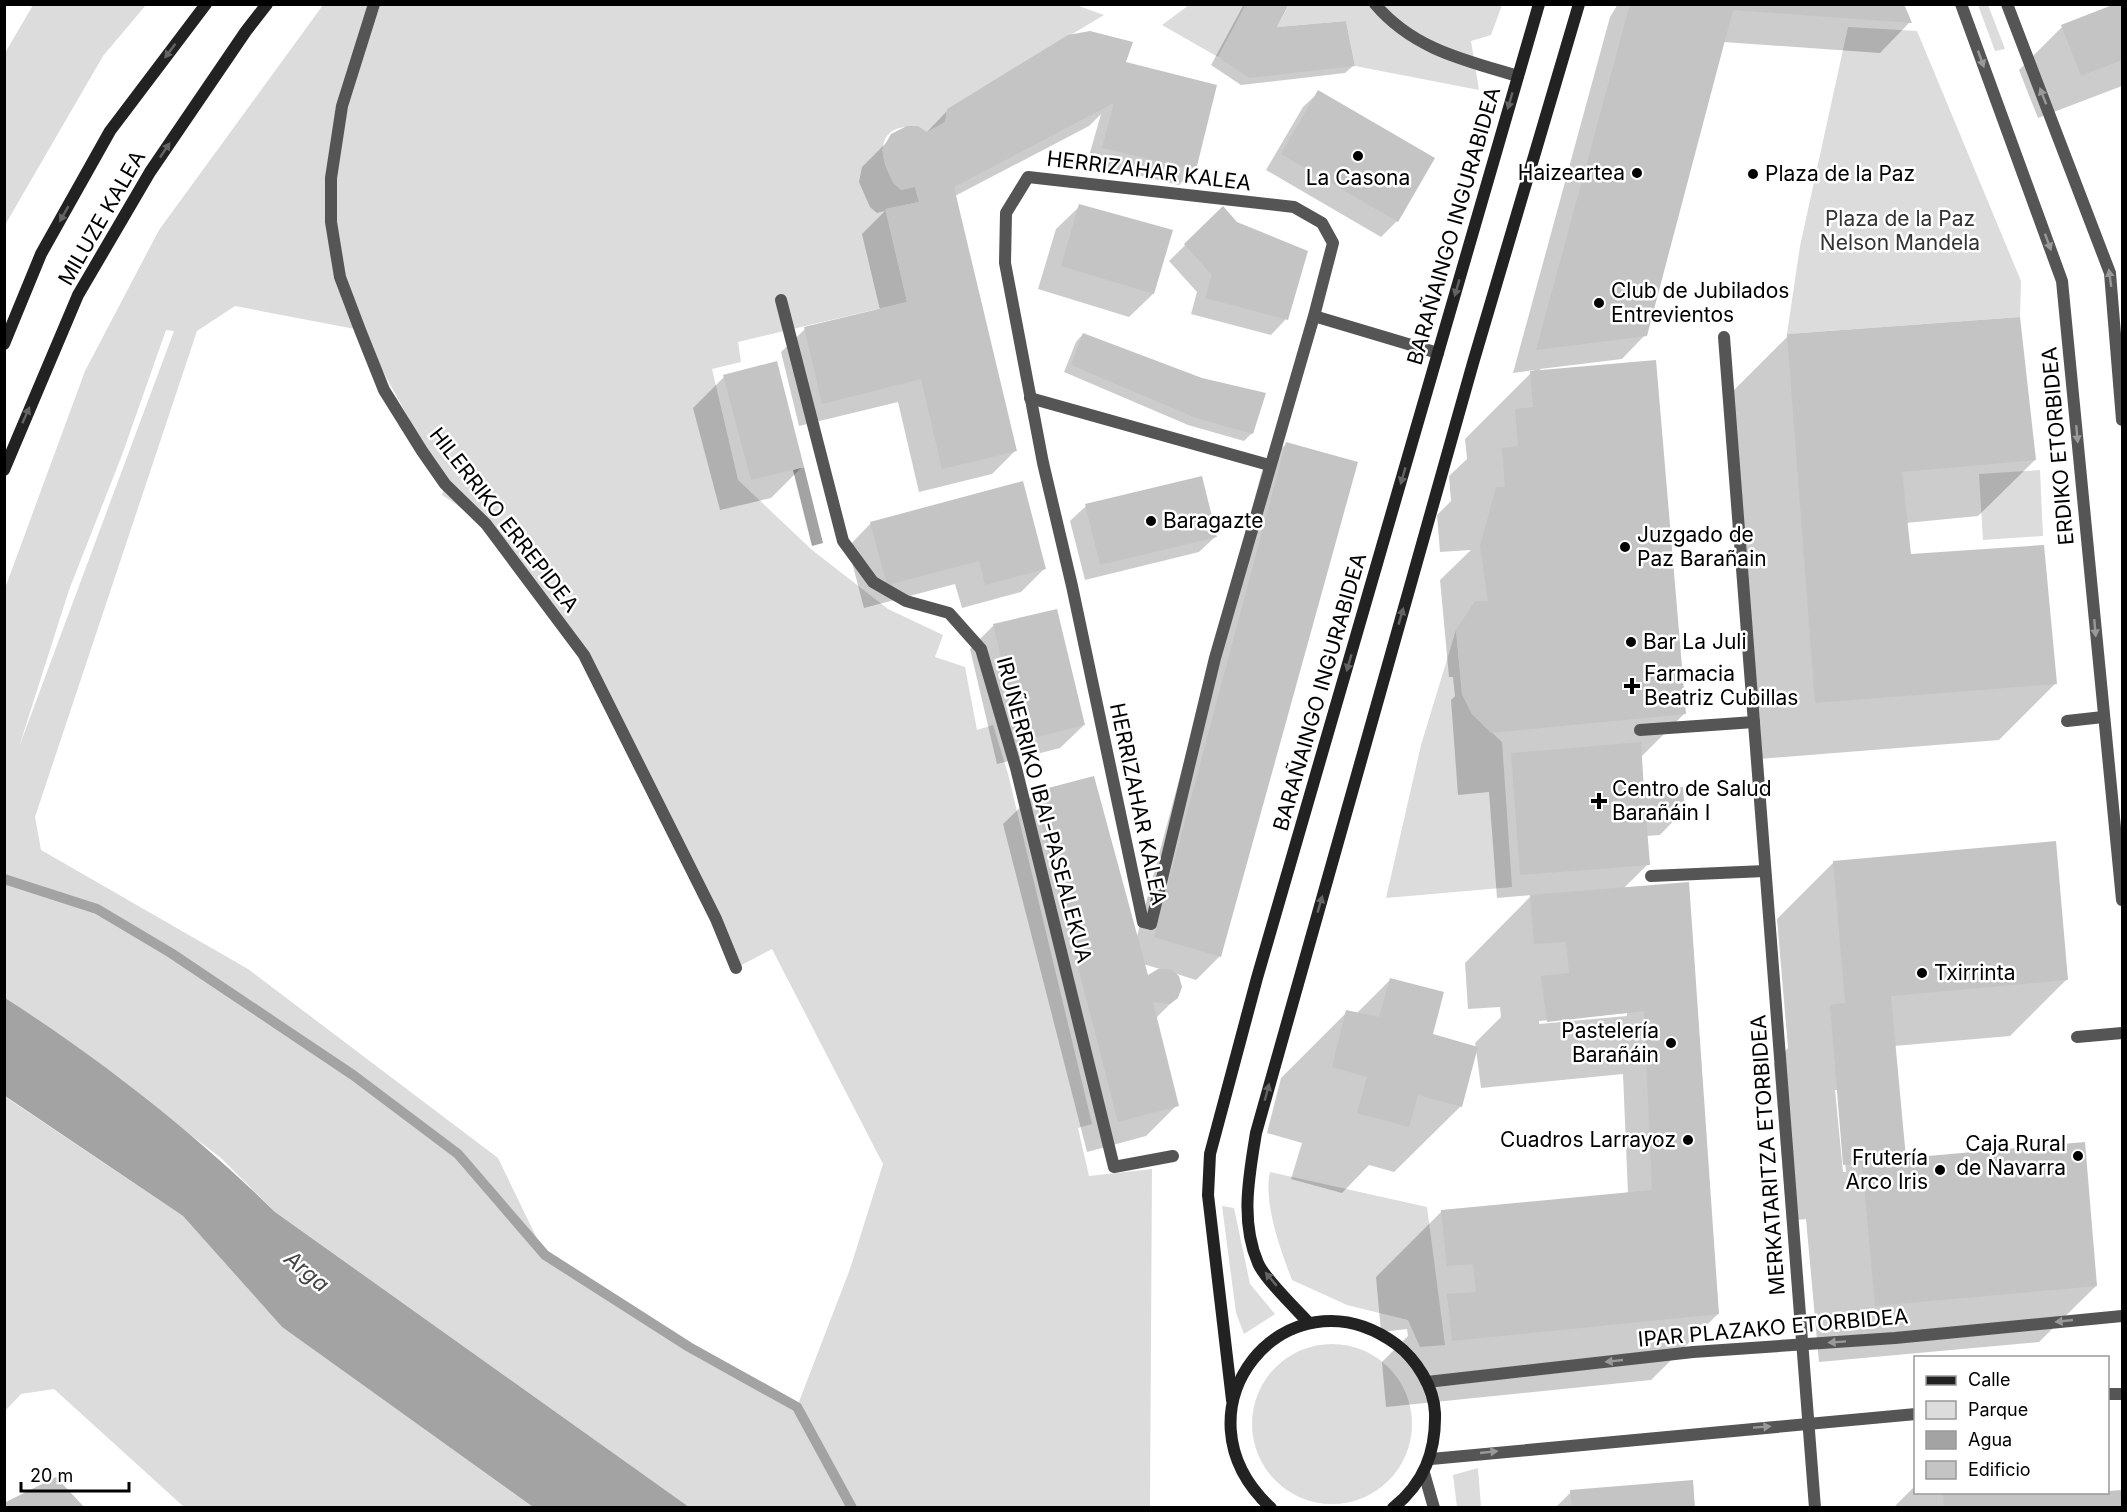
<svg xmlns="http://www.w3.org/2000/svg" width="2127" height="1512" font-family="Inter,sans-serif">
<rect width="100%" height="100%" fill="#fff"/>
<g fill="#dcdcdc" fill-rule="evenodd">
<path d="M1073,4L1104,15L947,109L945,122L927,132C920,130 912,126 905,127C869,131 884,175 901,190L915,187L919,202L886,209L907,302L738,342L741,362L712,369L738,480L812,550L888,609L943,635L935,657L965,667L977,730L993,725L1008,774L1092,1124L1078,1128L1089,1176L1152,1169L1150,1507H689L275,1212L221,1158L46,1025L5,998L4,591L85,371L159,230L323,5ZM235,306L360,330L445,484L442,495L486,524L595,677L736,968L772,949L883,1164L850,1269L797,1407L545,1255L498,1158L248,969L41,850L35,817L197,331ZM166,330L174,331L19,747L69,590L122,455Z"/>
<polygon points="33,5 146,5 103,56 5,225 5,53"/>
<polygon points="1189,5 1246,5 1218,57 1162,25"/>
<polygon points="1289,5 1502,5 1491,35 1471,41 1479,90 1355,66 1346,21 1277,27"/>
<polygon points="1978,5 1988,5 2005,49 1995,51"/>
<polygon points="1848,27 1917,31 2021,281 2020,317 1787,334 1800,246"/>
<polygon points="2040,470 2043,536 1983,540 1979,474"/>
<polygon points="1456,630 1462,694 1472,714 1502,742 1512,887 1386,898 1421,745"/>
<polygon points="4,1096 183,1216 282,1327 533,1507 184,1507 54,1389 21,1394 5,1411"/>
<path d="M1270,1172L1427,1207L1445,1345L1420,1347L1408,1320L1347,1305L1292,1280C1281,1251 1263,1203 1270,1172Z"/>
<polygon points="1222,1206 1234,1208 1250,1284 1275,1314 1244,1334 1236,1313"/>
<circle cx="1332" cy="1424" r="80"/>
<polygon points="1478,1468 1481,1507 1457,1507 1453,1475"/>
</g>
<g fill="#a3a3a3">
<polygon points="804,467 823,543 812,546 793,470"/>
<path d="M5,998C99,1058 196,1134 275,1212L689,1507H533L282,1327L183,1216L5,1096Z"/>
</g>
<g fill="#0003" fill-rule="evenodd">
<polygon points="1244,4 1287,4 1275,29 1353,66 1345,73 1241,85 1211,65"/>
<path d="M1618,4H1902L1910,22L1880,53L1723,42L1645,335L1622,359L1540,369L1684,714L1640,758L1643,792L1683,811L1660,835L1646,836L1648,864L1623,889L1718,1314L1651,1380L1386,1407L1382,1362L1408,1336L1407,1329L1381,1332L1376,1277L1442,1211L1628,1194L1623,1074L1481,1088L1476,1049L1461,1106L1394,1172L1369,1165L1342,1193L1291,1179L1302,1143L1267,1133L1281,1078L1347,1012L1356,1014L1391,979L1431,1035L1476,1047L1475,1043L1501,1017L1500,1007L1468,1009L1465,963L1532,895L1497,898L1489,792L1458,795L1451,700L1455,696L1453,677H1449L1440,580L1471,550L1440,552L1437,515L1451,501L1449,476L1467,459L1465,439L1534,370L1513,373L1610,17ZM1627,1013V1016L1539,1024V1021Z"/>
<polygon points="2122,4 2122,86 2038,118 2019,70 2062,27"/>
<polygon points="1125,64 1194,169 1179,185 1087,163 1101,114 1089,126 955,196 1016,450 992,474 919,492 898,402 799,426 781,352 805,329 880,310 862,234 885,211 877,213 870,207 859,182 862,167 899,130 907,128 926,133 948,110"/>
<polygon points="1319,92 1433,159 1397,221 1381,237 1266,170 1303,107"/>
<polygon points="1080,206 1153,294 1129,317 1038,289 1056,229"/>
<polygon points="1223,208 1286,319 1271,335 1191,314 1197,292 1169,261"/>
<polygon points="1083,334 1252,433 1244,441 1188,425 1064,372 1076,342"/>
<polygon points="1788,336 2035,460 1978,516 1906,523 1909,555 2056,683 1999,740 1759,759 1732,392"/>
<polygon points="724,377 802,467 771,498 720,510 693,408"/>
<path d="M1287,443L1356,463L1219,957L1196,980L1177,974V997L1156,1018L1177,1105L1146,1136L1087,1152L1003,824L1034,794L1136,940L1263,467ZM1143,964L1160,969L1147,978Z"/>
<polygon points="1086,506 1215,537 1199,552 1085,580 1070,521"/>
<polygon points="871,523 1045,568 1021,592 962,608 955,584 864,608 848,547"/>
<polygon points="994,625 1084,725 1060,748 997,764 970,649"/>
<path d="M1833,863L2067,979L2010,1036L1894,1046L1904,1160L2096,1286L2039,1342L1819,1362L1806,1219L1787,1221L1774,1063L1788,1048L1777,919ZM1835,1090H1838L1846,1172H1843Z"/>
<polygon points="1916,1485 1916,1492 2065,1492 2066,1496 2122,1508 1893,1508"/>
<polygon points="1571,1492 1694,1508 1555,1508"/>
</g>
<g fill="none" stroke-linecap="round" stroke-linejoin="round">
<polyline stroke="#a3a3a3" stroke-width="10" points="4,879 97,909 171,953 353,1075 458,1154 545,1255 689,1347 797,1407 852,1508"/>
</g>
<g fill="#c4c4c4">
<polygon points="1246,4 1289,4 1277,27 1346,21 1355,66 1249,78 1218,57"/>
<polygon points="1630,4 1904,4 1912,23 1733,10 1647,336 1536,350"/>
<polygon points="2115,4 2122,4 2122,60 2081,76 2061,25"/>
<polygon points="1090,31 1133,42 1126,62 1217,85 1196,170 1102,148 1114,103 954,187 1017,451 942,469 921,379 822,404 804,327 907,302 885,209 919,202 915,187 901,190 893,183 885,165 882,150 891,134 907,126 918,126 927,132 945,122 947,109 1068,35"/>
<polygon points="1318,90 1435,158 1398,222 1281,154"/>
<polygon points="1079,204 1173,230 1154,294 1061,266"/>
<polygon points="1223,206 1237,222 1308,251 1288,320 1205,298 1212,275 1184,244"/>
<polygon points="2020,317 2036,460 1902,472 1911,554 2044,545 2057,684 1815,703 1787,334"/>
<polygon points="1083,333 1202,378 1266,393 1253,434 1196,418 1071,365"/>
<polygon points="1656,360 1686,714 1491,733 1472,714 1462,694 1456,630 1475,601 1488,601 1480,546 1496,487 1505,487 1502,448 1518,446 1515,409 1533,407 1530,371"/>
<polygon points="777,361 804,467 751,480 723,375"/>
<polygon points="1286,442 1358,462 1221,957 1154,937"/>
<polygon points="1202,476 1217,537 1100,565 1085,504"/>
<polygon points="1023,481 1046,569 985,585 979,561 887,585 870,522"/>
<polygon points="1057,609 1085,725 1021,741 993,624"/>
<polygon points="1641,742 1644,790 1683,787 1685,812 1646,815 1650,865 1520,875 1511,753"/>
<polygon points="1094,776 1148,975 1158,969 1170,969 1179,976 1182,987 1178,998 1170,1004 1153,1002 1179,1106 1118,1122 1033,792"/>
<polygon points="2056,841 2068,980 1891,996 1906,1158 2085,1142 2097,1286 1875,1306 1862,1163 1843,1165 1830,1005 1845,1003 1833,861"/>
<polygon points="1689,882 1719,1314 1452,1341 1447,1294 1476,1292 1473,1264 1447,1266 1441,1210 1652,1190 1644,1011 1547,1022 1541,976 1569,973 1566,942 1534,944 1530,895"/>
<polygon points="1390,978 1444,992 1433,1034 1478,1047 1462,1107 1418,1095 1409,1127 1357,1113 1367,1077 1332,1067 1346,1010 1379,1017"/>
<polygon points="56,1477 85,1508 4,1508 4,1503"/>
<polygon points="1693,1480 1695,1508 1572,1508 1570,1490"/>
<polygon points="2122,1490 2122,1508 1944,1508 1943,1492 2067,1494"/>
</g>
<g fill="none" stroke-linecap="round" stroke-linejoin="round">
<g stroke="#555" stroke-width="12">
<polyline points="374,4 342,106 331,178 331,222 340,277 360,330 384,390 422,451 445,484 486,524 584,655 716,919 736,968"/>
<path d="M1375,4C1413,49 1464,60 1518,76"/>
<polyline points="2067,721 2103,717"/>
<polyline points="2077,1037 2122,1033"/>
</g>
<g stroke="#555" stroke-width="12">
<polyline points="781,300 843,541 873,582 906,601 949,613 981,649 1016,768 1114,1167 1173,1156"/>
<polyline points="1314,316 1215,658 1151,924 1143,922 1072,586 1043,463 1005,263 1006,213 1028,177 1294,207 1322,223 1333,243 1314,316 1438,353"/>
<polyline points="1724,337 1815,1508"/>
<polyline points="1030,398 1269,465"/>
<polyline points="1640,730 1754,722"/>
<polyline points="1651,876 1765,871"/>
</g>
<g stroke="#555" stroke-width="12">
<polyline points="1961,4 2062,281 2122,900"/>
<polyline points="2007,4 2110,273 2122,420"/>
<polyline points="1424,1473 1434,1508"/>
</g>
<g stroke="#555" stroke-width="12">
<polyline points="1427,1382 1693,1352 1895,1338 2122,1316"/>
<polyline points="2108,1394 2122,1394"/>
<polyline points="1431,1459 1916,1414"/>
</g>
<g stroke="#222" stroke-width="12">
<polyline points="4,344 41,254 110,131 206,4"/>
<polyline points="4,470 78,295 150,172 246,31 267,4"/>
<path d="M1309,1323C1296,1309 1264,1278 1258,1263C1240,1221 1249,1176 1256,1133L1473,363L1579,4"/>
<polyline points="1232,1400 1208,1195 1210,1154 1257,978 1539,4"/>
<path d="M1271,1508C1166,1411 1286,1264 1396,1344C1416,1359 1434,1387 1435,1413C1436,1452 1424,1483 1393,1508"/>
</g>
</g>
<defs><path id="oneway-solid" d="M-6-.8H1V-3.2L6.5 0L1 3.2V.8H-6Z" transform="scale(1.5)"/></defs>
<g fill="#646464">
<use href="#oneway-solid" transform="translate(170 51) rotate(127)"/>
<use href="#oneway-solid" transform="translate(1510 101) rotate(106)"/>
<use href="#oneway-solid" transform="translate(165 150) rotate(-56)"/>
<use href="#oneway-solid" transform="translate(64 214) rotate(120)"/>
<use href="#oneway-solid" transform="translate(1457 288) rotate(106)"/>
<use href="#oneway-solid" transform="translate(26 415) rotate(-66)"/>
<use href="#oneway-solid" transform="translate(1403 476) rotate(106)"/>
<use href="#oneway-solid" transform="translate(1401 616) rotate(-74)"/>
<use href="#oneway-solid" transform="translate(1349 663) rotate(106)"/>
<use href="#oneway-solid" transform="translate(1320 904) rotate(-74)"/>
<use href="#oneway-solid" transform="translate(1267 1092) rotate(-75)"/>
<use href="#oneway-solid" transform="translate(1271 1279) rotate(-130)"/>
</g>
<g fill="#999">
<use href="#oneway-solid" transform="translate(1981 59) rotate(70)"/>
<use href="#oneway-solid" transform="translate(2043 96) rotate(-111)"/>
<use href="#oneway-solid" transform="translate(2048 242) rotate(70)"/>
<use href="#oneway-solid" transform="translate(2110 278) rotate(-98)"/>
<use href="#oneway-solid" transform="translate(2077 434) rotate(85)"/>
<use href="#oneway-solid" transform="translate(2095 628) rotate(85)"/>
<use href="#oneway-solid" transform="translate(2064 1321) rotate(174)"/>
<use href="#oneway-solid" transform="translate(1837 1342) rotate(176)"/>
<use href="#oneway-solid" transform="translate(1614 1361) rotate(174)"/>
<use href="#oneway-solid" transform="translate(1762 1427) rotate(-4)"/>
<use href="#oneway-solid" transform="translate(1489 1452) rotate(-6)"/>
</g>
<g fill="#000" stroke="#fff" stroke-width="2">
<circle cx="1358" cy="156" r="6"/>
<circle cx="1637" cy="173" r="6"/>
<circle cx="1753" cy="174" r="6"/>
<circle cx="1599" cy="303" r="6"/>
<circle cx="1151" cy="521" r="6"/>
<circle cx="1625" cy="547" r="6"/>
<circle cx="1631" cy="642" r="6"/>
<path d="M1629 677h6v6h6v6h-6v6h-6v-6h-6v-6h6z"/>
<path d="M1596 792h6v6h6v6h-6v6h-6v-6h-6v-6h6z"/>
<circle cx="1922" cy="973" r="6"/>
<circle cx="1671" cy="1043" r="6"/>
<circle cx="1688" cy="1140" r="6"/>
<circle cx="2078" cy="1156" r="6"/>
<circle cx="1940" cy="1170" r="6"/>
</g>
<g text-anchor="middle" stroke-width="5" stroke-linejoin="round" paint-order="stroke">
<g font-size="21" fill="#000" stroke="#fff">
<text transform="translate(1149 171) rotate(7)" y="7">HERRIZAHAR KALEA</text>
<text transform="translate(102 218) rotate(-60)" y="7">MILUZE KALEA</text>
<text transform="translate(1454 226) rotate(-74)" y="7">BARAÑAINGO INGURABIDEA</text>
<text transform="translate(2058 446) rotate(-95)" y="7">ERDIKO ETORBIDEA</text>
<text transform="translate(504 520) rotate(52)" y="7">HILERRIKO ERREPIDEA</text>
<text transform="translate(1320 692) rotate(-74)" y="7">BARAÑAINGO INGURABIDEA</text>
<text transform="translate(1138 804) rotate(78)" y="7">HERRIZAHAR KALEA</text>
<text transform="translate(1044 810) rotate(75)" y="7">IRUÑERRIKO IBAI-PASEALEKUA</text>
<text transform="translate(1768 1155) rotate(-94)" y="7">MERKATARITZA ETORBIDEA</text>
<text transform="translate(1773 1328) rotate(-5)" y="7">IPAR PLAZAKO ETORBIDEA</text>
</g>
<g font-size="21" fill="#000" stroke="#fff" text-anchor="start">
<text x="1625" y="180" text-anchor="end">Haizeartea</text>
<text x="1765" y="181">Plaza de la Paz</text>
<text x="1358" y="185" text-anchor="middle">La Casona</text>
<text x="1611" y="298">Club de Jubilados<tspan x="1611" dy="24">Entrevientos</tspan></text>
<text x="1163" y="528">Baragazte</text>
<text x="1637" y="542">Juzgado de<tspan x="1637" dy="24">Paz Barañain</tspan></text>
<text x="1643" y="649">Bar La Juli</text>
<text x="1644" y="681">Farmacia<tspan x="1644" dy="24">Beatriz Cubillas</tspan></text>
<text x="1612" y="796">Centro de Salud<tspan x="1612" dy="24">Barañáin I</tspan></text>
<text x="1934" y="980">Txirrinta</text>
<text x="1659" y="1038" text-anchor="end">Pastelería<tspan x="1659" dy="24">Barañáin</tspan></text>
<text x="1676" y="1147" text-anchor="end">Cuadros Larrayoz</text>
<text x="2066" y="1151" text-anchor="end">Caja Rural<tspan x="2066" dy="24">de Navarra</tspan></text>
<text x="1928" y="1165" text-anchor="end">Frutería<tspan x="1928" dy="24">Arco Iris</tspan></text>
</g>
<g font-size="21" fill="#333" stroke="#fff">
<text x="1900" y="226">Plaza de la Paz<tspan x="1900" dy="24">Nelson Mandela</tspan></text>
</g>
<g font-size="22" font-style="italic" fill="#444" stroke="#fff">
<text transform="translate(307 1271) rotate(40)" y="8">Arga</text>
</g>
</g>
<rect width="2127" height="1512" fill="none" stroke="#000000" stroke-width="12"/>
<rect x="1914" y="1356" width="195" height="138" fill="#ffffff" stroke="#999999" stroke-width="1.5"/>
<rect x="1926" y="1376" width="30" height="9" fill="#222222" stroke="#999999" stroke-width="1.5"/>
<text x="1968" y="1386" font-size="18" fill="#000000">Calle</text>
<rect x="1926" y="1401" width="30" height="18" fill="#dcdcdc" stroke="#999999" stroke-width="1.5"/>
<text x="1968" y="1416" font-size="18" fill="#000000">Parque</text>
<rect x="1926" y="1431" width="30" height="18" fill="#a3a3a3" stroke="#999999" stroke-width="1.5"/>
<text x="1968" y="1446" font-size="18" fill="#000000">Agua</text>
<rect x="1926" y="1461" width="30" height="18" fill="#c4c4c4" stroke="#999999" stroke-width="1.5"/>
<text x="1968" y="1476" font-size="18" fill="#000000">Edificio</text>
<path d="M21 1482v9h108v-9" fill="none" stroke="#000000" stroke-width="3"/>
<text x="30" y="1482" font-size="18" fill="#000000" stroke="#ffffff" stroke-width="4.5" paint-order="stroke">20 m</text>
</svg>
